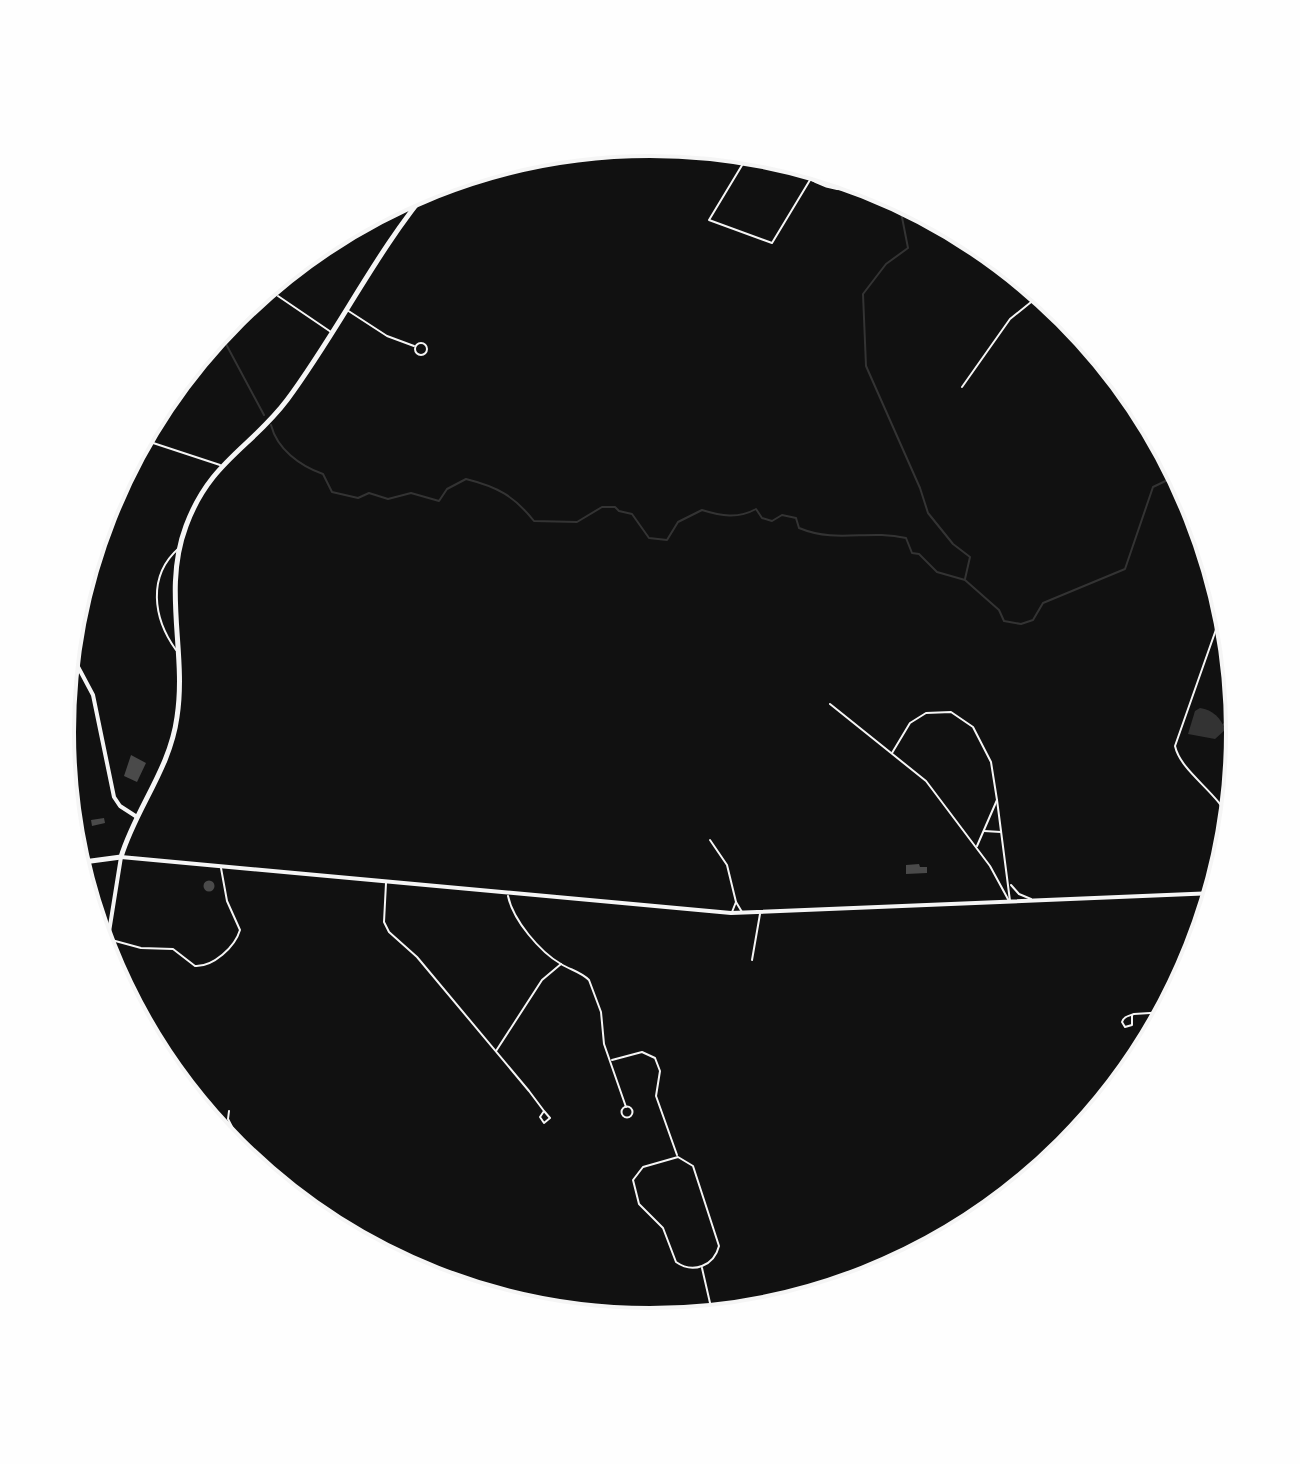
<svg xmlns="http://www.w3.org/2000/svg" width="1300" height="1464" font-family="'Open Sans',sans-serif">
<rect width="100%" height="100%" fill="#111"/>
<path fill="#333" d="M1200,708C1213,710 1221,718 1225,730L1215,739L1188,734L1195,711Z"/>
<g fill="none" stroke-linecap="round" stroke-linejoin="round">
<g stroke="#333" stroke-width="2">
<polyline points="891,195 900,207 908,248 886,264 863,294 866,366 920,488 928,513 953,544 970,557 965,579"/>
<polyline points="219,331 264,415"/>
<path d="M271,425C277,449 300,466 323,474L332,492L358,498L369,493L388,499L411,493L439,501L447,489L466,479C498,487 514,496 534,521L577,522L602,507H615L619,511L632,514L649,538L667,540L678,522L702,510C721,516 738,519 756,509L762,518L772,521L782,515L796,518L799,528C838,544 867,529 906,538L912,553L919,554L937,572L965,580L999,610L1004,621L1021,624L1033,620L1043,603L1125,569L1153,487L1178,475"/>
<polyline points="67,666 73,661"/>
<polyline points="1223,725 1238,712"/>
</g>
</g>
<g fill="#4a4a4a">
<polygon points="131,755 146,763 137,782 124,776"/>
<polygon points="104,818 105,823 92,826 91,820"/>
<polygon points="919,864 920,867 927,867 927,873 906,874 906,865"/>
<circle cx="209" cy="886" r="5.5"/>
</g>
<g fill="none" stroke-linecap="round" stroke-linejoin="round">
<g stroke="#f5f5f5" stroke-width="2">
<polyline points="750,152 709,220 772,243 810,180"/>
<path d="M790,161C810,186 840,196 870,185"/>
<polyline points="404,198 414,206"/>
<polyline points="278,296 331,332"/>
<polyline points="347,310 387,336 414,346"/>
<circle cx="421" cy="349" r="6"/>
<polyline points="962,387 1010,319 1041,294"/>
<polyline points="141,439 220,465"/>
<path d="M1225,604L1175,746C1181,773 1220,793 1231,823"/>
<path d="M176,650C153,618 147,576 179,548"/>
<polyline points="830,704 926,781 990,866 1009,901"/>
<polyline points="892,753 910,723 926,713 951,712 973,727 991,762 997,800 977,846"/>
<polyline points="997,800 1010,901"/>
<polyline points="984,831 1001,832"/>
<polyline points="710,840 727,865 736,902"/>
<polyline points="386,883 384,922 389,932 417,957 529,1091 544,1111 540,1117 544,1123 550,1118 544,1111"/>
<polyline points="1011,885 1019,894 1031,899"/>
<path d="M508,896C513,920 540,952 561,964C571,970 581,972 589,980L601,1012L604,1044L626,1107"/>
<polyline points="732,912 736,902 742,912"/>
<path d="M108,939L141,948L173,949L195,966C213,967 235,947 240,930L227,901L221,868"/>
<polyline points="752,960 760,914"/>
<path d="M1132,1015V1025L1125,1027L1122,1022C1124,1016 1129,1016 1134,1014L1166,1012"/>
<polyline points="496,1051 542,980 561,964"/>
<polyline points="612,1060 642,1052 655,1058 660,1071 656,1096 677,1155"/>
<circle cx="627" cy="1112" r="5.5"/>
<polyline points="229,1111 228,1119 251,1164"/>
<path d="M678,1157L693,1166L719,1246C714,1266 693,1274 676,1262L663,1228L639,1204L633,1180L643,1167Z"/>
<polyline points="702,1268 713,1316"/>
</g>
<g stroke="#f5f5f5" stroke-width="4">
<polyline points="68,648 93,695 114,797 120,806 137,817"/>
<polyline points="105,957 121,857"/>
</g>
<polyline stroke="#f5f5f5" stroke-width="4" points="121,857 731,913 1215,893"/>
<path stroke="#f5f5f5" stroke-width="5" d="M76,863L121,857C136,808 170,769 177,717C187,652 162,590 186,526C210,461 251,448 287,400C339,330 376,251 433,184"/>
</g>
<path d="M0 0H1300V1464H0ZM74 732a576 576 0 1 1 1152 0a576 576 0 1 1-1152 0Z" fill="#fefefe" fill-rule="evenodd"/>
<path fill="none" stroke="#f5f5f5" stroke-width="4" d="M74 732a576 576 0 1 1 1152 0a576 576 0 1 1-1152 0Z"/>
</svg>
